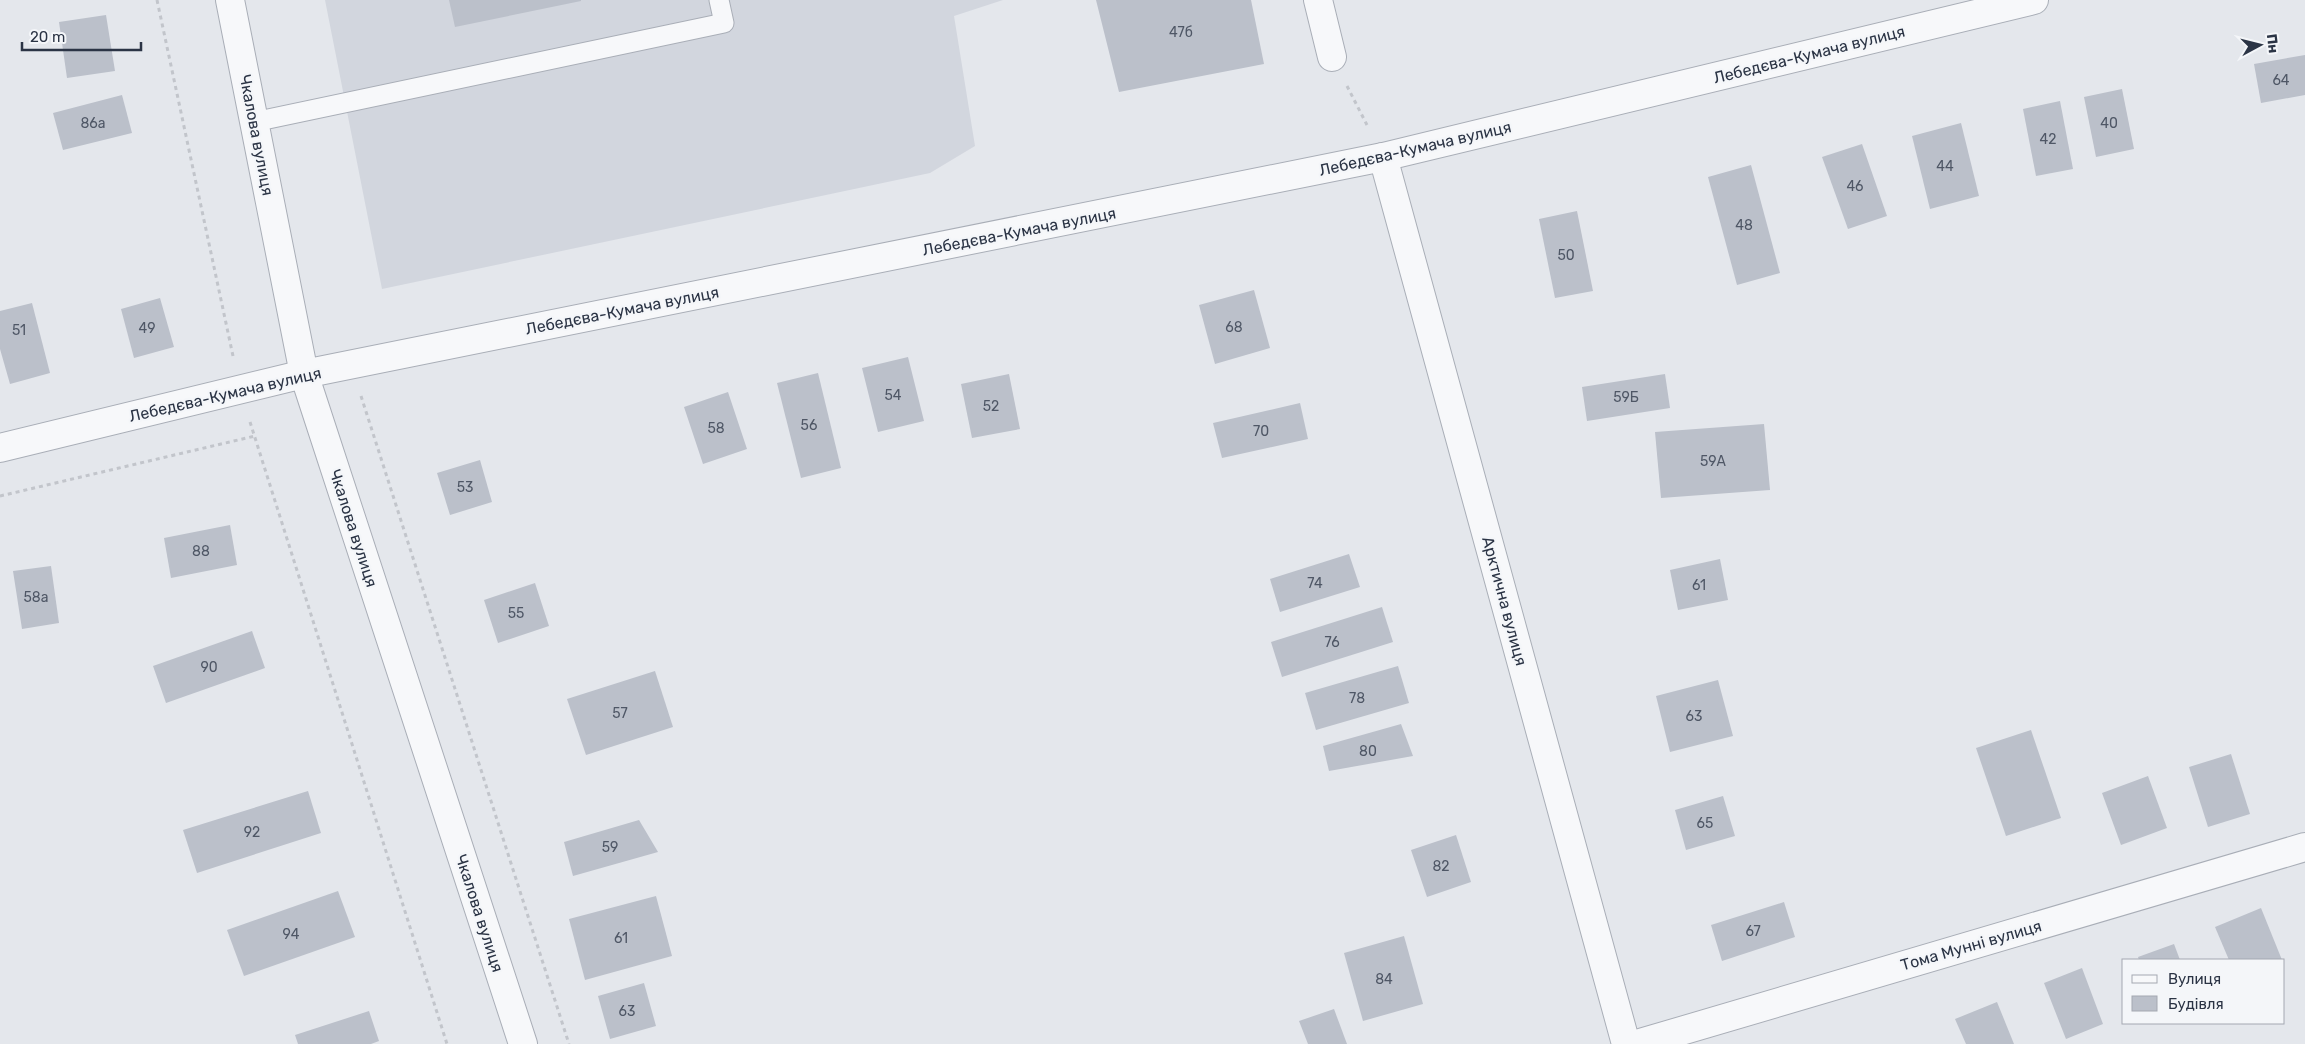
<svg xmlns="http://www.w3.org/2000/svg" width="2305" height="1044" font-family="Rubik,sans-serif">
<rect width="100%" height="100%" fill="#e4e7ec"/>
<polygon fill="#d2d6de" points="325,0 1003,0 954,16 975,146 930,173 382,289"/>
<g fill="#bbc0ca">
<polygon points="449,0 581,0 581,1 455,27"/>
<polygon points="1096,0 1251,0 1264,64 1119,92"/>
<polygon points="106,15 115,71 67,78 59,22"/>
<polygon points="2305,55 2305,95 2261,103 2254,64"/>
<polygon points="2122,89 2134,149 2096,157 2084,97"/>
<polygon points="122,95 132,133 63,150 53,113"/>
<polygon points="2060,101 2073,169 2036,176 2023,109"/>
<polygon points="1961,123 1979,196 1930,209 1912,136"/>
<polygon points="1862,144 1887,216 1848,229 1822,157"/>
<polygon points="1751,165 1780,273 1737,285 1708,177"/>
<polygon points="1577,211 1593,291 1555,298 1539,219"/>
<polygon points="1254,290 1270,348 1215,364 1199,305"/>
<polygon points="160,298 174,347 134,358 121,309"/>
<polygon points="32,303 50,373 10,384 0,349 0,311"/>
<polygon points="908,357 924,421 878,432 862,368"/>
<polygon points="818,373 841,468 801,478 777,383"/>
<polygon points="1009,374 1020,429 972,438 961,384"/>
<polygon points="1665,374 1670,408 1587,421 1582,387"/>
<polygon points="728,392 747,449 703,464 684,407"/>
<polygon points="1300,403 1308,439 1222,458 1213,423"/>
<polygon points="1764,424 1770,490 1661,498 1655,432"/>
<polygon points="480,460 492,502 450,515 437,473"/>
<polygon points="230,525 237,565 171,578 164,538"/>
<polygon points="1349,554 1360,587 1280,612 1270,579"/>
<polygon points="1720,559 1728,600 1678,610 1670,570"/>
<polygon points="51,566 59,623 22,629 13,571"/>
<polygon points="535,583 549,626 498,643 484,600"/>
<polygon points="1382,607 1393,642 1282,677 1271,642"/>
<polygon points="252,631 265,668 166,703 153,666"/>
<polygon points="1398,666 1409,703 1316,730 1305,693"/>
<polygon points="655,671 673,727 586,755 567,699"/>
<polygon points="1718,680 1733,736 1670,752 1656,696"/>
<polygon points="1401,724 1413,756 1329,771 1323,746"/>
<polygon points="2031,730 2061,818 2006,836 1976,748"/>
<polygon points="2231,754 2250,814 2208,827 2189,767"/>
<polygon points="2148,776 2167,828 2121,845 2102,793"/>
<polygon points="308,791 321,833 197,873 183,830"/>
<polygon points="1723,796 1735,836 1686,850 1675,810"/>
<polygon points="639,820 658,852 573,876 564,842"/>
<polygon points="1456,835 1471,882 1427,897 1411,850"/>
<polygon points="338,891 355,937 244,976 227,930"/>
<polygon points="656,896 672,956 585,980 569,919"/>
<polygon points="1784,902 1795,937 1722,961 1711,925"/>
<polygon points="2261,908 2282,960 2229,960 2215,927"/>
<polygon points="1404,936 1423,1004 1363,1021 1344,953"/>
<polygon points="2174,944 2180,960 2139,960 2138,957"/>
<polygon points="2082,968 2103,1024 2066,1039 2044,983"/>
<polygon points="644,983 656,1026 610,1039 598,996"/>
<polygon points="1997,1002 2014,1044 1966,1044 1955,1019"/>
<polygon points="1334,1009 1347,1044 1308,1044 1299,1021"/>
<polygon points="369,1011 379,1041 371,1044 298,1044 295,1035"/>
</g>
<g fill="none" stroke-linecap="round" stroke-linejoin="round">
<defs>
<polyline id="service" points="254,122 724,23 719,0"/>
<g id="minor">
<polyline points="230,0 304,374 523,1044"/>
<polyline points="1318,0 1332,57"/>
<polyline points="1383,157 1626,1044"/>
<polyline points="0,448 304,374 1383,157 2034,0"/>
<polyline points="1637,1044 2305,847"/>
</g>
</defs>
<use href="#service" stroke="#a9aeb7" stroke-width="21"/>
<use href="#minor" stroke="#a9aeb7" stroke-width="30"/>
<g stroke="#c2c5cb" stroke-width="3" stroke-dasharray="4 4" stroke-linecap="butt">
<polyline points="157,0 233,356"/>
<polyline points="1347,86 1367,125"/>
<polyline points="361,396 569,1044"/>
<polyline points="250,422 447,1044"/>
<polyline points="0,496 255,436"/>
</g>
<use href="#service" stroke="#f7f8fa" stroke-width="19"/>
<use href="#minor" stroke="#f7f8fa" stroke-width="28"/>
</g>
<g text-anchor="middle" stroke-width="4.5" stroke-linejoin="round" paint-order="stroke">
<g font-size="14" fill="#4f5766">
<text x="1181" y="37">47б</text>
<text x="2281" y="85">64</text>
<text x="93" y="128">86а</text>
<text x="2109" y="128">40</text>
<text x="2048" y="144">42</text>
<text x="1945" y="171">44</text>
<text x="1855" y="191">46</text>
<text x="1744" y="230">48</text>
<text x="1566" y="260">50</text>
<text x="1234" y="332">68</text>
<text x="147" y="333">49</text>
<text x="19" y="335">51</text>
<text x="893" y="400">54</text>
<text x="1626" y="402">59Б</text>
<text x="991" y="411">52</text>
<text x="809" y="430">56</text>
<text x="716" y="433">58</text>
<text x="1261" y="436">70</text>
<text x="1713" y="466">59А</text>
<text x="465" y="492">53</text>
<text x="201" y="556">88</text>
<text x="1315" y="588">74</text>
<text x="1699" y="590">61</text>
<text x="36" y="602">58а</text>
<text x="516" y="618">55</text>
<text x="1332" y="647">76</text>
<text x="209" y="672">90</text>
<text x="1357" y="703">78</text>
<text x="620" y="718">57</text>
<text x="1694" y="721">63</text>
<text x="1368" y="756">80</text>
<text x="1705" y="828">65</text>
<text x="252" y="837">92</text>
<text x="610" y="852">59</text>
<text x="1441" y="871">82</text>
<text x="1753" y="936">67</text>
<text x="291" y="939">94</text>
<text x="621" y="943">61</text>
<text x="1384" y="984">84</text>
<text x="627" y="1016">63</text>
</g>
<g font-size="16" fill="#2b3445" stroke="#f4f6f9">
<text transform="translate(1809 54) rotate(-14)" y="6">Лебедєва-Кумача вулиця</text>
<text transform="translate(257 135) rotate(79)" y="6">Чкалова вулиця</text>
<text transform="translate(1415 148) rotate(-13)" y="6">Лебедєва-Кумача вулиця</text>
<text transform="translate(1019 231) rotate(-11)" y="6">Лебедєва-Кумача вулиця</text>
<text transform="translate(622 310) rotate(-11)" y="6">Лебедєва-Кумача вулиця</text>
<text transform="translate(225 394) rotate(-13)" y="6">Лебедєва-Кумача вулиця</text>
<text transform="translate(354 528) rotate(72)" y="6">Чкалова вулиця</text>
<text transform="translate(1505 601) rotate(75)" y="6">Арктична вулиця</text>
<text transform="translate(480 913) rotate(72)" y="6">Чкалова вулиця</text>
<text transform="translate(1971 945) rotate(-16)" y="6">Тома Мунні вулиця</text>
</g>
</g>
<rect x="2122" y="959" width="162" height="65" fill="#f4f6f9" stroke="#a4a8b1"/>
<rect x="2132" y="975" width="25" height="8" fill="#f7f8fa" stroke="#a4a8b1"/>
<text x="2168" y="984" font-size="15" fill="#2b3445">Вулиця</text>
<rect x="2132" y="996" width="25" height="15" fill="#bbc0ca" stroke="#a4a8b1"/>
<text x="2168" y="1009" font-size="15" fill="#2b3445">Будівля</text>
<g transform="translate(2260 45) rotate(83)" stroke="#f4f6f9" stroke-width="4" paint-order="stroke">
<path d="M0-4L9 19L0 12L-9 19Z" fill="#2b3445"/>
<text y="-8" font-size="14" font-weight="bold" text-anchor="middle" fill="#2b3445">Пн</text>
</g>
<path d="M22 42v8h119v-8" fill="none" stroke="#2b3445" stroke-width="2.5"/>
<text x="30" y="42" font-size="15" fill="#2b3445" stroke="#f4f6f9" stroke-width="4" paint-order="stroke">20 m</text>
</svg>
